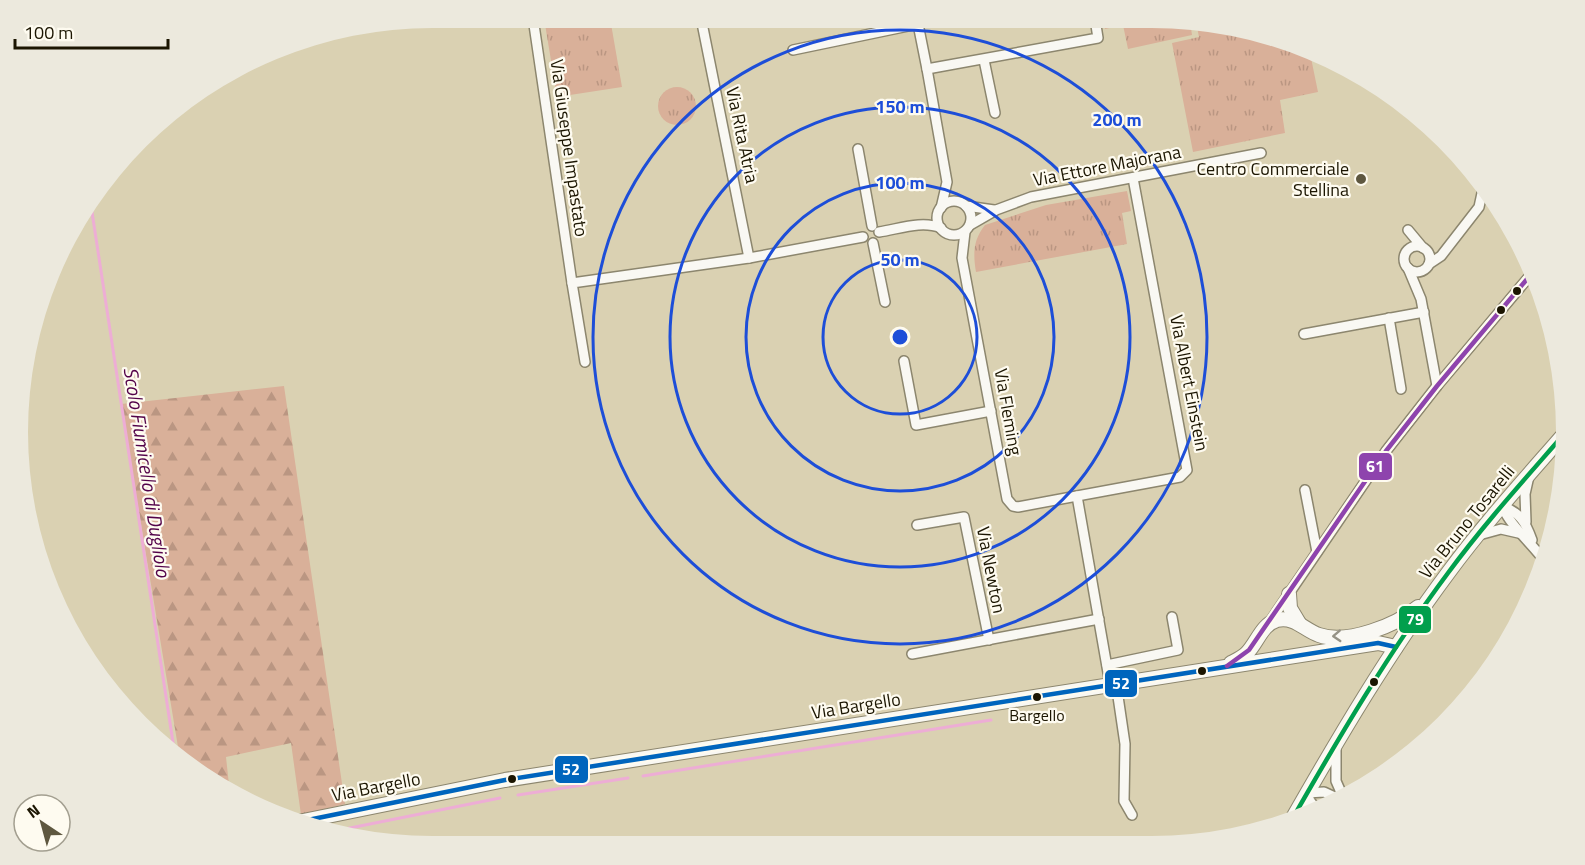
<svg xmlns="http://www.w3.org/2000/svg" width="1585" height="865" font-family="'Titillium Web',sans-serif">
<defs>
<pattern id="forest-firs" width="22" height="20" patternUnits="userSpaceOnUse" patternTransform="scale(1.5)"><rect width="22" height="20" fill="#d9b099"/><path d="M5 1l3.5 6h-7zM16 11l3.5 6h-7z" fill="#ba9682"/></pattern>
<pattern id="park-tufts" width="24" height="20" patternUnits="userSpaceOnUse" patternTransform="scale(1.5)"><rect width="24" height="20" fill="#d9b099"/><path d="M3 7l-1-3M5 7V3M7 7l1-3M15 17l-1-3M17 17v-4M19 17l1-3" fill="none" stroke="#ba9682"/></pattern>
</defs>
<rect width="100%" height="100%" fill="#dad1b2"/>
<polygon fill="url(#forest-firs)" points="284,386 345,804 301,815 291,743 226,757 230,794 179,753 121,404"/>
<g fill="url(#park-tufts)">
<polygon points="544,18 610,18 622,87 557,97"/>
<polygon points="1103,19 1190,21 1192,35 1128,49 1123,25 1105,29"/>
<polygon points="1196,22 1260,32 1310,53 1318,92 1280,100 1285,133 1193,152 1172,43 1199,37"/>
<circle cx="677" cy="106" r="19"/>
<path d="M1127,191L1131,211L1122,213L1127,244L976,272C973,254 973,240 985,225L1046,205Z"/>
</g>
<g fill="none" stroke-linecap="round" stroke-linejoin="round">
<g stroke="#edadd5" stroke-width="3">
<polyline points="90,199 174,749"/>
<polyline points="643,776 991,720"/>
<polyline points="518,795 628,778"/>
<polyline points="325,833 500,798"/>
</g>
<defs>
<g id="street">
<polyline points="533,18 572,283"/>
<polyline points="701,18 749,258"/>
<polyline points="917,19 927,69 1098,38 1095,19"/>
<polyline points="793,50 918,24"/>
<polyline points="984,60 995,113"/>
<polyline points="927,69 947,182 941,208"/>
<polyline points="858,149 872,226"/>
<circle cx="954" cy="218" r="17"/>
<polyline points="966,206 994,210"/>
<polyline points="970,225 996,210 1031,197 1261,153"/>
<polyline points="1408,230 1423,248"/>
<path d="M879,232C899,229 922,220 941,228"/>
<polyline points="965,232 962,258 1007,499 1013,506 1018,507 1077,496"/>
<polyline points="873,243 885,302"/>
<circle cx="1417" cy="259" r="13"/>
<polyline points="1429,264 1441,256 1479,207 1484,184"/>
<polyline points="1408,268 1421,299 1437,386"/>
<polyline points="1389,318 1401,389"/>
<polyline points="1304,334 1424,312"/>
<polyline points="904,361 916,425 991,411"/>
<polyline points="585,362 572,283 749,258 863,237"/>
<polyline points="1305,490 1317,552"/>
<path d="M1502,506C1510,526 1533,544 1546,563"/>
<path d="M1502,506C1520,512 1526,523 1532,540"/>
<polyline points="1526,522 1525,494 1529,476"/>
<polyline points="917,525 964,517 989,640"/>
<polyline points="1479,535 1501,529 1523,534"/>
<polyline points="1269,623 1386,451 1437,386 1533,272"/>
<polyline points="912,654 1099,619"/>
<polyline points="1107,665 1178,650 1172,617"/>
<polyline points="1116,683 1125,744 1124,801 1132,815"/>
<polyline points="1110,684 1077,496 1180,477 1187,470 1133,178"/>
<polyline points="1336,747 1336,781 1343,797"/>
<polyline points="1317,810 1310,801 1307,793 1324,792 1339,799"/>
</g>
<g id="secondary">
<polyline points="1289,594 1290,608 1299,623"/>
<path d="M1231,663C1237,660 1242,658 1247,653C1257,643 1262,624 1277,620C1295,616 1304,630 1319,635C1347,645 1397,625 1418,607"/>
<polyline points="298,822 505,780 1378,643 1396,647"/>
<path d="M1290,823C1339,737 1389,652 1448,573C1484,524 1525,479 1565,433"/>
</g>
</defs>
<use href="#street" stroke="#8c866e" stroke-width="12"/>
<use href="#secondary" stroke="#8c866e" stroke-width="16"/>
<use href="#street" stroke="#f9f8f3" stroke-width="9"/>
<use href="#secondary" stroke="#f9f8f3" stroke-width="14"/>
<defs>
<polyline id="bus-1" points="298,822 505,780 1378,643 1396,647"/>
<polyline id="bus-2" points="1227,666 1249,650 1386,451 1437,386 1533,272"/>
<path id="bus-3" d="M1290,823C1339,737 1389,652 1448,573C1484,524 1525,479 1565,433"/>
</defs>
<use href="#bus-1" stroke="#fefbf0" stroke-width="9"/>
<use href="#bus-2" stroke="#fefbf0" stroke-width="9"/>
<use href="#bus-3" stroke="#fefbf0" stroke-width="9"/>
<use href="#bus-1" stroke="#0065bd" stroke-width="4.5"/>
<use href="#bus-2" stroke="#8e44ad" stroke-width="4.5"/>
<use href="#bus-3" stroke="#019f4d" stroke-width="4.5"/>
</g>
<defs><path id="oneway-chevron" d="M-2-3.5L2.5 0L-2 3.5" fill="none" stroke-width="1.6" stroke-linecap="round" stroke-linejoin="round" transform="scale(1.5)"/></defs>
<use stroke="#959286" href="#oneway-chevron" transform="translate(1337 636) rotate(177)"/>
<g fill="none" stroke="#1d4ed8" stroke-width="3">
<circle cx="900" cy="337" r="77"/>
<circle cx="900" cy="337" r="154"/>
<circle cx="900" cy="337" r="230"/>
<circle cx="900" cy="337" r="307"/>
</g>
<circle fill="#5e573f" stroke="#fefbf0" stroke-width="2" cx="1361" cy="179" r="6"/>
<g fill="#1b1501" stroke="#fefbf0" stroke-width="2">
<circle cx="1517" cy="291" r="5"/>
<circle cx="1501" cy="310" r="5"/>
<circle cx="1202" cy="671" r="5"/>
<circle cx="1374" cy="682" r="5"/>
<circle cx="1037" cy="697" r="5"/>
<circle cx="512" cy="779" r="5"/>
</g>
<g text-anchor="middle" stroke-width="4.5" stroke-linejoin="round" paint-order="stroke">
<g font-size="16" fill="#1b1501" stroke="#fefbf0">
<text x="1037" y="721">Bargello</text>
</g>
<g font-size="18" fill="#1b1501" stroke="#fefbf0">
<text transform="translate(742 135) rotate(78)" y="6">Via Rita Atria</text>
<text transform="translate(569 148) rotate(82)" y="6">Via Giuseppe Impastato</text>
<text transform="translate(1107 166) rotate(-11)" y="6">Via Ettore Majorana</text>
<text transform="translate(1189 383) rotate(79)" y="6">Via Albert Einstein</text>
<text transform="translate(1008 412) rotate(80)" y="6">Via Fleming</text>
<text transform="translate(1467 522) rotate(-51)" y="6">Via Bruno Tosarelli</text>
<text transform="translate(991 570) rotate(79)" y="6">Via Newton</text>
<text transform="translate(856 706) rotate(-9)" y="6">Via Bargello</text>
<text transform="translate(376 787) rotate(-11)" y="6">Via Bargello</text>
</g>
<g font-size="18" fill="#1b1501" stroke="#fefbf0" text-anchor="end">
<text x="1349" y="175">Centro Commerciale<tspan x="1349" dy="21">Stellina</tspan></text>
</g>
<g font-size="20" font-style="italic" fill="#53034a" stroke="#fefbf0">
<text transform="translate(147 472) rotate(81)" y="7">Scolo Fiumicello di Dugliolo</text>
</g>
</g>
<path d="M0 0H1585V865H0ZM432 28H1152A404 404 0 0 1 1556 432V432A404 404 0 0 1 1152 836H432A404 404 0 0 1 28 432V432A404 404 0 0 1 432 28Z" fill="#ece9dd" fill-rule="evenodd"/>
<circle cx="900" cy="337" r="9" fill="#1d4ed8" stroke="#fefbf0" stroke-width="3"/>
<g font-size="18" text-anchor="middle" font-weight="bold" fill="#1d4ed8" stroke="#fefbf0" stroke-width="4.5" stroke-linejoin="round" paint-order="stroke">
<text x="900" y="113">150 m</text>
<text x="1117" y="126">200 m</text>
<text x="900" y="189">100 m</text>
<text x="900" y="266">50 m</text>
</g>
<g stroke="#fefbf0" stroke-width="2">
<rect x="1358" y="452" width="35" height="29" rx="6" fill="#8e44ad"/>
<rect x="1398" y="605" width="34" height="29" rx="6" fill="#019f4d"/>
<rect x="1104" y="669" width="34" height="29" rx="6" fill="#0065bd"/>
<rect x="554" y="755" width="35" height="29" rx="6" fill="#0065bd"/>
</g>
<g font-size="16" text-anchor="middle" font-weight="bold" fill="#fff">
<text x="1375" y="472">61</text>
<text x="1415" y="625">79</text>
<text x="1121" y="689">52</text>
<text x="571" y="775">52</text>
</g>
<g transform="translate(42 823) rotate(324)"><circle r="28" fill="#fefbf0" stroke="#a39f90" stroke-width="1.5"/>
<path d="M0-4.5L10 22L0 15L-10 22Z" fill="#5e573f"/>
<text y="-9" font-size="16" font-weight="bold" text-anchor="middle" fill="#1b1501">N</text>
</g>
<path d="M15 39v9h153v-9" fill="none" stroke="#1b1501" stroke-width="3"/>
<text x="24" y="39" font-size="18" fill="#1b1501" stroke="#fefbf0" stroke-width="4.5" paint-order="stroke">100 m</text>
</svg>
